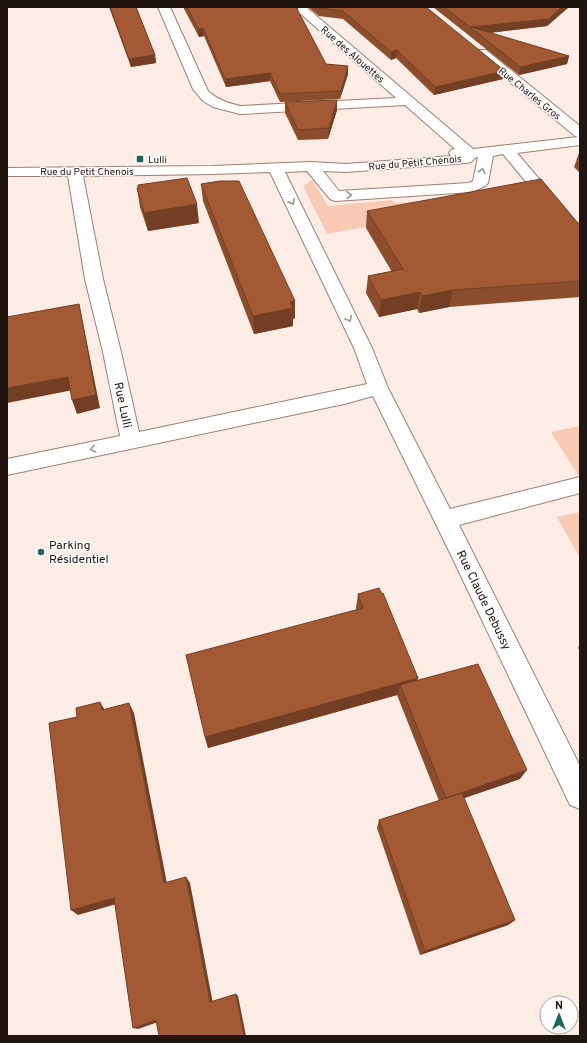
<svg xmlns="http://www.w3.org/2000/svg" width="587" height="1043" font-family="Overpass,sans-serif">
<rect width="100%" height="100%" fill="#fbece5"/>
<g fill="#f8cab3">
<polygon points="312,180 328,206 392,200 395,203 515,193 519,199 327,234 303,186"/>
<polygon points="580,426 580,474 578,475 551,432"/>
<polygon points="580,512 580,558 557,517"/>
</g>
<g fill="none" stroke-linecap="round" stroke-linejoin="round">
<defs>
<path id="minor" d="M158,7H170L208,91C218,100 228,103 240,106L396,98L293,7H306L473,149L578,137L575,136L478,56L476,53L478,50H486L580,126V145L517,153L580,227V239L572,238L503,154L493,156L488,183L485,186L472,192L335,201L330,199L307,171L285,172L372,348L388,388L450,509L580,477V493L459,525L580,766V809L570,805L450,553L373,396L344,404L7,475V459L120,436L103,352L85,279L68,176H7V168L213,166L311,162L346,164L451,156L449,153L451,150L455,149L405,105L240,114L213,107L203,101L193,89ZM478,157L473,181L469,183L339,191L323,171L346,172L466,163L471,162L475,158ZM270,172L354,348L367,384L139,432L121,352L103,279L83,176L213,174Z"/>
</defs>
<use href="#minor" stroke="#a07f70" stroke-width="2"/>
<use href="#minor" fill="#fff" fill-rule="evenodd"/>
</g>
<g fill="#8c4d2d">
<polygon points="109,7 136,7 155,55 156,63 131,67"/>
<polygon points="183,7 298,7 298,12 326,64 348,66 348,74 340,99 280,102 270,81 226,87 204,36 199,37"/>
<polygon points="308,7 426,7 503,79 434,95 396,58 391,60 343,19 319,16"/>
<polygon points="433,7 569,7 547,26 490,33 569,56 567,64 519,75"/>
<polygon points="285,102 337,110 328,139 298,140 285,113"/>
<polygon points="580,150 580,173 574,167"/>
<polygon points="201,184 295,301 295,318 293,319 293,326 254,334 203,201"/>
<polygon points="137,188 199,223 148,231 140,207"/>
<polygon points="367,211 577,222 580,224 580,297 449,307 419,313 417,309 379,317 366,293 368,276 392,272 366,228"/>
<polygon points="358,594 418,678 417,680 520,779 464,798 515,920 508,925 420,955 377,828 379,820 439,801 397,695 208,748 205,737 356,610 356,608"/>
<polygon points="580,644 580,651 578,648"/>
</g>
<g fill="#723f24">
<polygon points="562,7 569,7 547,26 479,34 471,27"/>
<polygon points="203,28 204,36 199,37 198,29"/>
<polygon points="397,50 396,58 391,60 391,52"/>
<polygon points="155,55 156,63 131,67 129,59"/>
<polygon points="569,56 567,64 519,75 521,67"/>
<polygon points="348,66 348,74 340,99 341,91"/>
<polygon points="505,71 503,79 434,95 435,87"/>
<polygon points="270,73 270,81 226,87 225,79"/>
<polygon points="337,100 337,110 328,139 329,128"/>
<polygon points="197,204 199,223 148,231 144,213"/>
<polygon points="453,290 449,307 419,313 422,296"/>
<polygon points="420,292 417,309 379,317 381,300"/>
<polygon points="295,301 295,318 293,319 293,326 254,334 253,316 290,302"/>
<polygon points="79,304 82,318 100,408 77,414 72,400"/>
<polygon points="68,377 73,390 7,403 7,388"/>
<polygon points="418,678 414,691 400,685 397,695 208,748 205,737"/>
<polygon points="100,702 106,712 102,710"/>
<polygon points="129,703 134,713 168,889 164,883"/>
<polygon points="527,770 520,779 441,806 446,798"/>
<polygon points="186,877 190,883 213,1004 210,1002"/>
<polygon points="114,898 120,903 78,915 71,910"/>
<polygon points="515,920 508,925 420,955 425,951"/>
<polygon points="236,994 238,996 246,1036 244,1036"/>
<polygon points="156,1020 161,1021 138,1029 133,1028"/>
</g>
<g fill="#a35a34" stroke="#723f24">
<polygon points="110,7 136,7 155,55 129,59"/>
<polygon points="187,7 296,7 326,64 348,66 341,91 280,94 270,73 225,79 203,28 198,29"/>
<polygon points="318,7 426,7 505,71 435,87 397,50 391,52 343,11 319,8"/>
<polygon points="444,7 562,7 549,19 471,27 569,56 521,67"/>
<polygon points="337,100 329,128 298,130 285,102"/>
<polygon points="187,178 197,204 144,213 137,188 138,188 138,185"/>
<polygon points="541,179 577,222 580,224 580,281 453,290 422,296 420,292 381,300 368,276 403,269 367,211"/>
<polygon points="220,181 239,181 295,301 290,302 293,308 253,316 201,184"/>
<polygon points="79,304 96,395 72,400 68,377 7,388 7,317"/>
<polygon points="379,588 382,594 383,593 418,678 205,737 186,655 363,608 358,594"/>
<polygon points="478,664 527,770 446,798 400,685"/>
<polygon points="100,702 102,710 129,703 164,883 186,877 210,1002 236,994 244,1036 159,1036 156,1020 133,1028 114,898 71,910 49,723 77,717 76,708"/>
<polygon points="462,793 515,920 425,951 379,820"/>
</g>
<defs><path id="oneway-chevron" d="M-2-3.5L2.5 0L-2 3.5" fill="none" stroke-width="1.6" stroke-linecap="round" stroke-linejoin="round"/></defs>
<g stroke="#9b9693">
<use href="#oneway-chevron" transform="translate(482 171) rotate(-76)"/>
<use href="#oneway-chevron" transform="translate(349 195) rotate(-4)"/>
<use href="#oneway-chevron" transform="translate(292 202) rotate(64)"/>
<use href="#oneway-chevron" transform="translate(349 319) rotate(64)"/>
<use href="#oneway-chevron" transform="translate(93 449) rotate(168)"/>
</g>
<g fill="#1c655a" stroke="#fdfdfd" stroke-width="1.5">
<rect x="136" y="155" width="8" height="8" rx="2"/>
<circle cx="41" cy="552" r="4"/>
</g>
<g text-anchor="middle" stroke-width="3" stroke-linejoin="round" paint-order="stroke">
<g font-size="10" fill="#21150f" stroke="#fdfdfd">
<text transform="translate(353 54) rotate(41)" y="4">Rue des Alouettes</text>
<text transform="translate(530 93) rotate(39)" y="4">Rue Charles Gros</text>
<text transform="translate(415 162) rotate(-5)" y="4">Rue du Petit Chenois</text>
<text x="87" y="175">Rue du Petit Chenois</text>
</g>
<g font-size="10" fill="#21150f" stroke="#fdfdfd" text-anchor="start">
<text x="148" y="163">Lulli</text>
</g>
<g font-size="12" fill="#21150f" stroke="#fdfdfd">
<text transform="translate(123 405) rotate(78)" y="4">Rue Lulli</text>
<text transform="translate(484 600) rotate(64)" y="4">Rue Claude Debussy</text>
</g>
<g font-size="12" fill="#21150f" stroke="#fdfdfd" text-anchor="start">
<text x="49" y="549">Parking<tspan x="49" dy="14">Résidentiel</tspan></text>
</g>
</g>
<rect width="587" height="1043" fill="none" stroke="#21150f" stroke-width="16"/>
<g transform="translate(559 1015)"><circle r="19" fill="#fdfdfd" stroke="#a5a09e"/>
<path d="M0-3L7 15L0 10L-7 15Z" fill="#1c655a"/>
<text y="-6" font-size="11" font-weight="bold" text-anchor="middle" fill="#21150f">N</text>
</g>
</svg>
